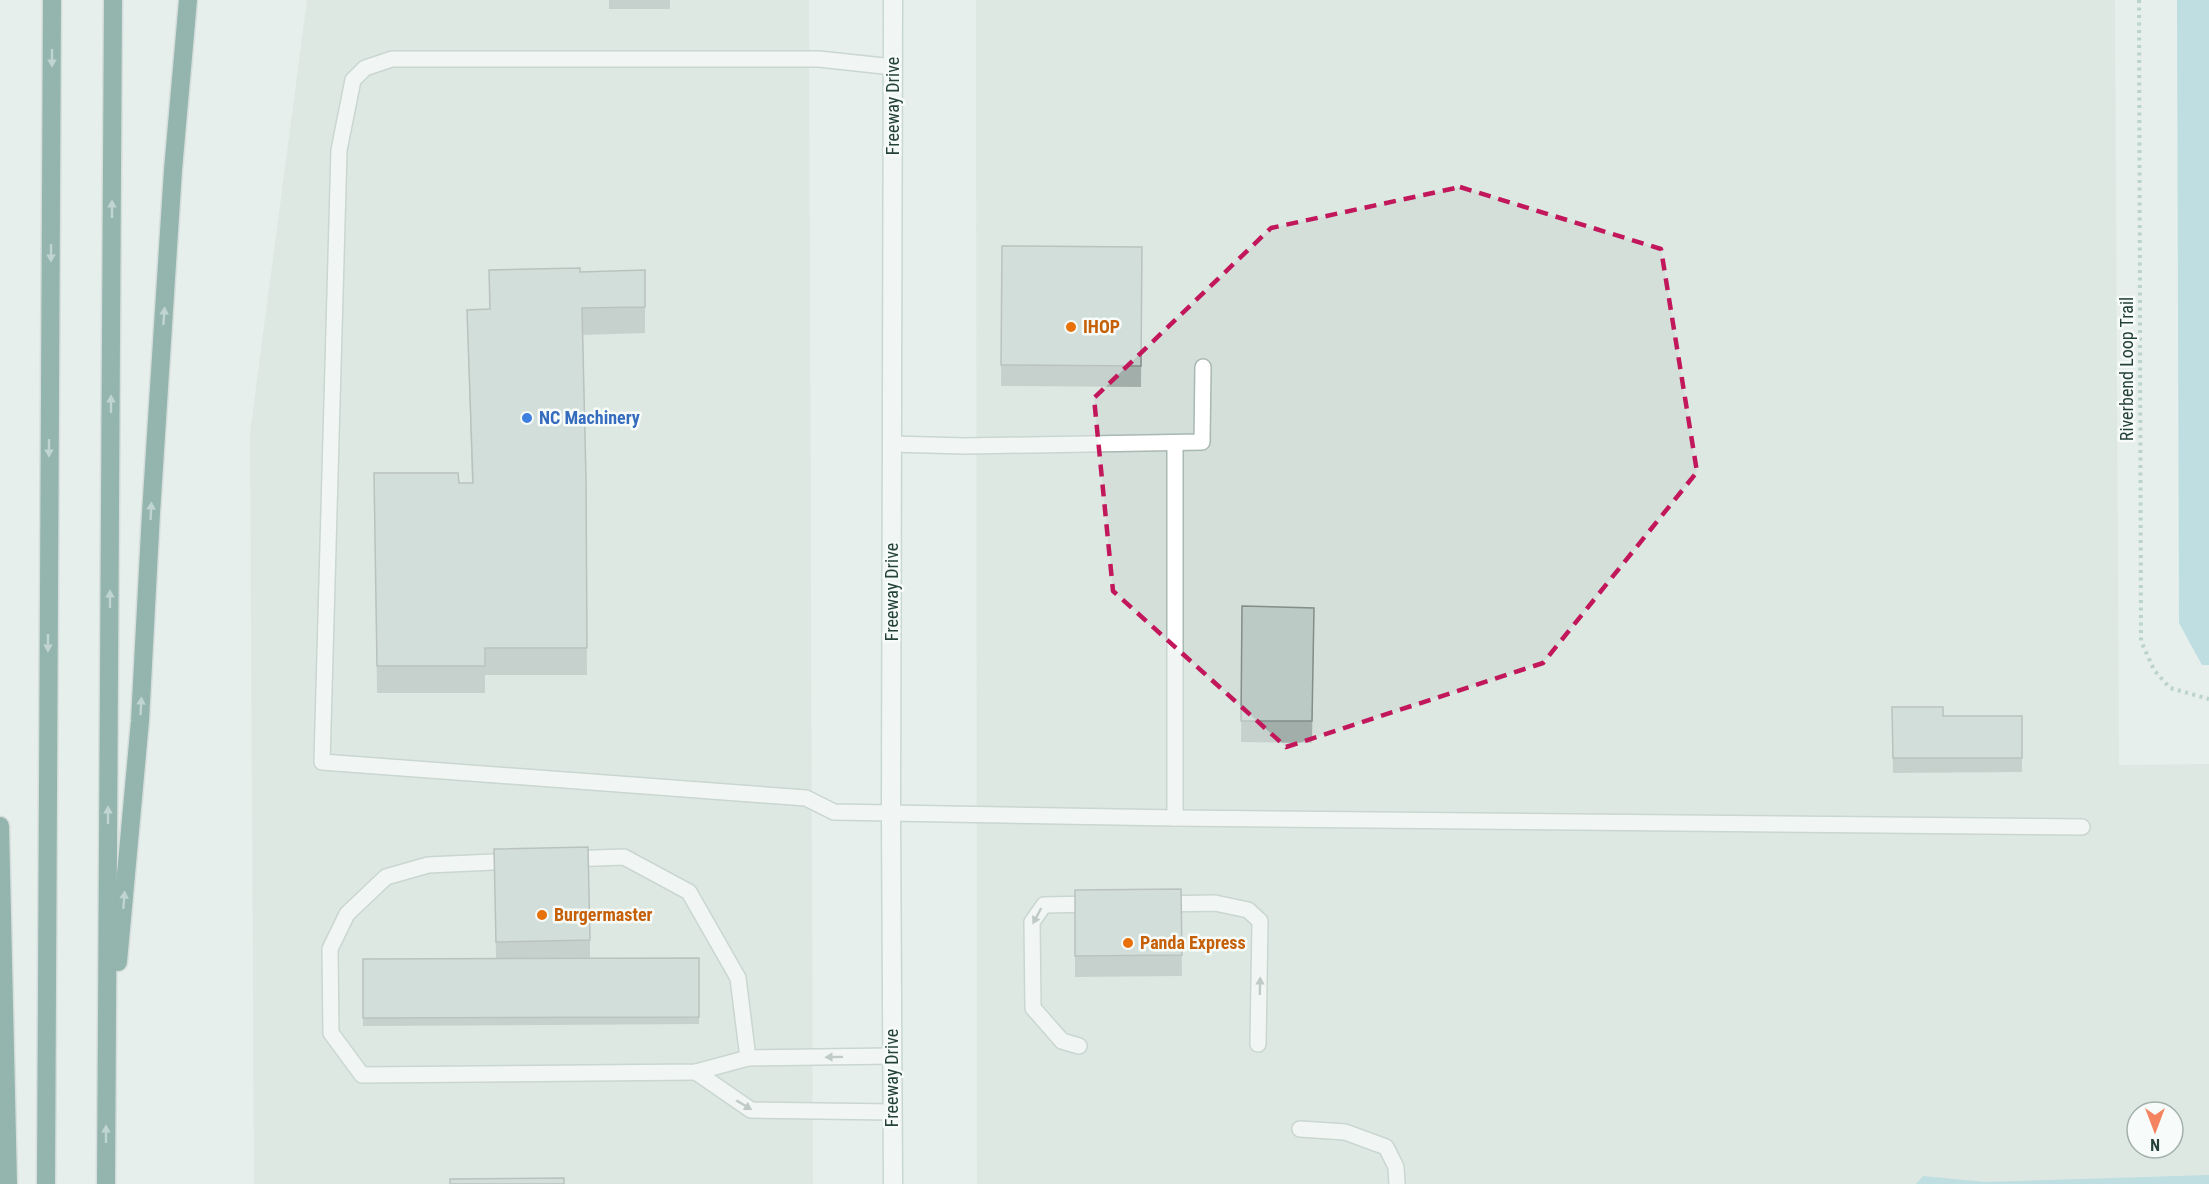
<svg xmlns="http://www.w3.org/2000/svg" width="2209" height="1184" font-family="'Roboto Condensed',sans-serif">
<rect width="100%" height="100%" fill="#e6efeb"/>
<g fill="#d4dfda" fill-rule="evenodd">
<polygon points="307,0 809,0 813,1184 254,1184 250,433"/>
<path d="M976,0H2115L2119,765L2209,764V1184H977ZM2137,1112H2173V1148H2137Z"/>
</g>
<g fill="#8ec9d4">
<polygon points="2177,0 2209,0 2209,665 2202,665 2179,623"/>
<polygon points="2209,1175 2209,1184 1916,1184 1923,1176 1985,1182"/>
</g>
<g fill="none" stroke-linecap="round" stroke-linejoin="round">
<defs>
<g id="lane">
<polyline points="893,67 819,59 392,59 365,68 353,80 339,150 322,762 806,798 834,812 1175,818 2082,827"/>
<polyline points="1175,443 1175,818"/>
<polyline points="892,444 965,446 1202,442 1203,367"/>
<polyline points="569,859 624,857 689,892 738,978 748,1058"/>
<polyline points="515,861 428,865 386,877 347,914 330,949 331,1033 362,1075 696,1072 748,1058 892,1056"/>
<polyline points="1163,904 1215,903 1248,910 1260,921 1258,1044"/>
<polyline points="1079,1046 1062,1041 1033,1008 1032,922 1044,905 1094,904"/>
<polyline points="696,1072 751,1110 893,1112"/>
<polyline points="1300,1129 1345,1132 1386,1147 1396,1167 1397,1184"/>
</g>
<polyline id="secondary" points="893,1184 891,814 893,0"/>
<g id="highway">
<polyline points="0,826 8,1184"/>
<polyline points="118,962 140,721 151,513 173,170 188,0"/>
<polyline points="46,1184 52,0"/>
<polyline points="106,1184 113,0"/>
</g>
</defs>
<use href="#lane" stroke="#a8b8b2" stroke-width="18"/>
<use href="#secondary" stroke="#a4bbb3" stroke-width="21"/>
<use href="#highway" stroke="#c2cac8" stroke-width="21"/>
<polyline stroke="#86b3a5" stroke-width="4" stroke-dasharray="3 4.5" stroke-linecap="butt" points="2139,0 2141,641 2154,670 2170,688 2209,699"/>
<use href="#lane" stroke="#fff" stroke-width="15"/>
<use href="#secondary" stroke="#fff" stroke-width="18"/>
<use href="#highway" stroke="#2f6f62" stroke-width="18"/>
</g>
<g fill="#a1aea9">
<rect x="609" y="0" width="61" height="9"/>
<polygon points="1002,246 1142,247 1141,387 1001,386"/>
<polygon points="489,270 580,272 645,307 645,333 583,335 586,479 587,675 485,675 485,693 377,693 374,473 459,483 472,483 467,310 489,309"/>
<polygon points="1242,606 1314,608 1312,743 1241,742"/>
<polygon points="1892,707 1943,716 2022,716 2022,772 1893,773"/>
<polygon points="494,849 590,940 590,958 699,958 699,1024 363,1026 363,959 496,959"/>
<polygon points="1181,889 1182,976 1075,977 1075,890"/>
</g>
<g fill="#bbcac4" stroke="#838d89" stroke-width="1.5">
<polygon points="1002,246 1142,247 1141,366 1001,365"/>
<polygon points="580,268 580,272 645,270 645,307 582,308 586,479 587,648 485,648 485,666 377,666 374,473 458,473 459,483 473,483 467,310 490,309 489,270"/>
<polygon points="1242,606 1314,608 1312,721 1241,721"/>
<polygon points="1892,707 1943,707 1943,716 2022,716 2022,758 1893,758"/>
<polygon points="588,847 590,940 496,942 494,849"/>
<polygon points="1181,889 1182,955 1075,956 1075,890"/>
<polygon points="699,958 699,1017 363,1018 363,959"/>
<polygon points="564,1178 564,1184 450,1184 450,1179"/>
</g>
<defs><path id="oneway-solid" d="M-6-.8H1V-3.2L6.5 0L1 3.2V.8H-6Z" transform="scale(1.5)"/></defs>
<g fill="#93b5ae">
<use href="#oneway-solid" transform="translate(52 58) rotate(90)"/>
<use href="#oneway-solid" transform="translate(112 209) rotate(-90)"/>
<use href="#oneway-solid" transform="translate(51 253) rotate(90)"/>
<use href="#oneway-solid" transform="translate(164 316) rotate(-86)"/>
<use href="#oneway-solid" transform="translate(111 404) rotate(-90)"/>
<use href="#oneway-solid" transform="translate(49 448) rotate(90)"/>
<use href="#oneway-solid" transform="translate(151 511) rotate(-87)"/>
<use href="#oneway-solid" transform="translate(110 599) rotate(-90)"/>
<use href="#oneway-solid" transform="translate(48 643) rotate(90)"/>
<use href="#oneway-solid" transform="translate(141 706) rotate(-87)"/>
<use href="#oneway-solid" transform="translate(108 815) rotate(-90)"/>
<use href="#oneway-solid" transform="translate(124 900) rotate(-85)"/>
<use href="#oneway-solid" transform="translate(106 1134) rotate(-90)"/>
</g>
<g fill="#92a09c">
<use href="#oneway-solid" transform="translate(1037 916) rotate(118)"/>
<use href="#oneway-solid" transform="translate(1260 986) rotate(-89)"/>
<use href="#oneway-solid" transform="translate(834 1057) rotate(179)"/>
<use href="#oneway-solid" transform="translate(744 1105) rotate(31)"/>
</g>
<path d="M0 0H2209V1184H0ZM1460,187L1661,249L1697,472L1543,663L1286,747L1113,591L1094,398L1271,228Z" fill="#e6efeb" fill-opacity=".55" fill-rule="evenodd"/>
<path fill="none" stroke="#c2185b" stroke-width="4.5" stroke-dasharray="12 8" stroke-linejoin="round" d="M1460,187L1661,249L1697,472L1543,663L1286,747L1113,591L1094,398L1271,228Z"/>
<g fill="#e8710a" stroke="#f7fbf9" stroke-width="2">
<circle cx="1071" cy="327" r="6"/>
<circle cx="542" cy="915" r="6"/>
<circle cx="1128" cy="943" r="6"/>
</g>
<circle fill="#3f7fe0" stroke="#f7fbf9" stroke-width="2" cx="527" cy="418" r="6"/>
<g text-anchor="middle" stroke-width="5" stroke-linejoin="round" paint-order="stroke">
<g font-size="18" fill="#24423a" stroke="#f7fbf9">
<text transform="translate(893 106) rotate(-90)" y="6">Freeway Drive</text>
<text transform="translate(2127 369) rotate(-90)" y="6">Riverbend Loop Trail</text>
<text transform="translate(892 592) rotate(-90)" y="6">Freeway Drive</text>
<text transform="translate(892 1078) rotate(-90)" y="6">Freeway Drive</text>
</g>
<g font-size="18" font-weight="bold" fill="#c56008" stroke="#f7fbf9" text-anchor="start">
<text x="1083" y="333">IHOP</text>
<text x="554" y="921">Burgermaster</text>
<text x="1140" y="949">Panda Express</text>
</g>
<g font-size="18" font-weight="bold" fill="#366cbe" stroke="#f7fbf9" text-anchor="start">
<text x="539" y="424">NC Machinery</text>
</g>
</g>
<g transform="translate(2155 1130) rotate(180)"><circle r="28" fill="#f7fbf9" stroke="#a3b1ad" stroke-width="1.5"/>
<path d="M0-4.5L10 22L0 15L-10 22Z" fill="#f4845f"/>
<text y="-9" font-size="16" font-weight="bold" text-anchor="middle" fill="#24423a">N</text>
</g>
</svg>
